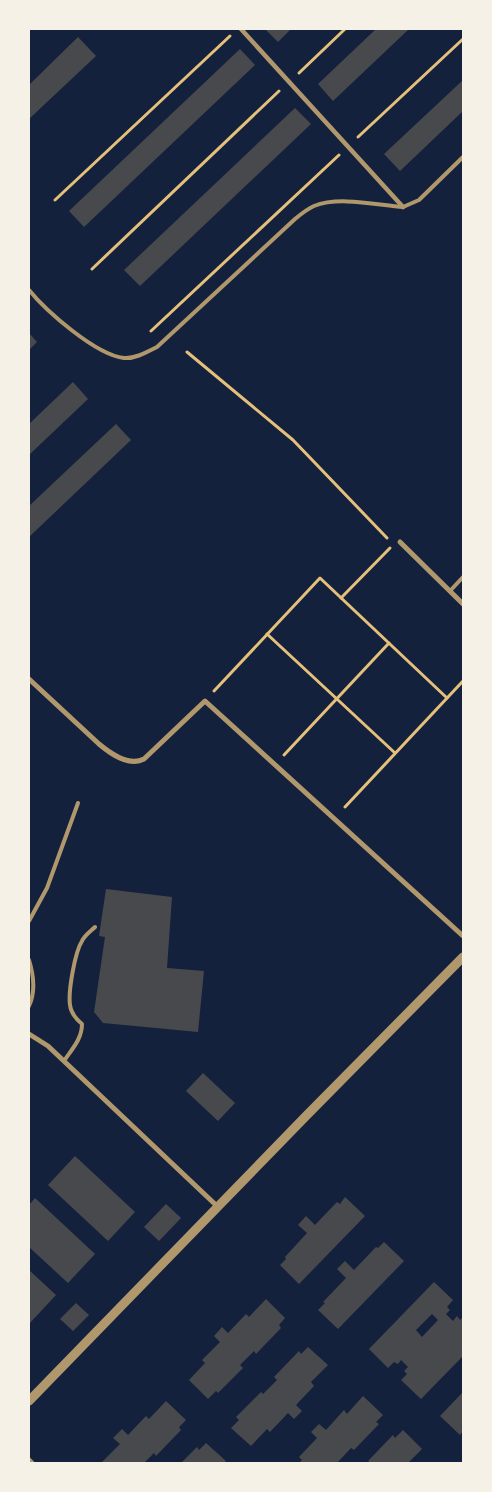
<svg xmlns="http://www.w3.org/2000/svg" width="492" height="1492" font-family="Mulish,sans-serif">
<rect width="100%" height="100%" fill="#14213d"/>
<g fill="#48494c" fill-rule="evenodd">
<polygon points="265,29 291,29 278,42"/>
<polygon points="376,29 409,29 333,101 318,84"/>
<polygon points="78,37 96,56 29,119 29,85"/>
<polygon points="240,49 255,65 84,227 69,211"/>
<polygon points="463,80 463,111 400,171 384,154"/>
<polygon points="295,108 311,124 140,286 124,270"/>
<polygon points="29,333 37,342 29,350"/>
<polygon points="73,382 88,399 29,455 29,424"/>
<polygon points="116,424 131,440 29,537 29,506"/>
<polygon points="106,889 172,897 167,968 204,971 198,1032 103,1023 94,1012 105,937 99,936"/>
<polygon points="203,1073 235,1103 218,1121 186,1091"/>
<polygon points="75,1156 135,1212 108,1241 48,1185"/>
<polygon points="345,1197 365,1216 299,1284 280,1265 286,1259 285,1257 307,1233 298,1225 306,1216 315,1225 337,1202 340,1204"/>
<polygon points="35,1198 95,1254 68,1283 29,1247 29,1205"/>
<polygon points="166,1204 181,1218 159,1241 144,1227"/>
<polygon points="384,1242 404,1261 338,1329 318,1310 325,1303 323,1302 346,1278 337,1269 345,1261 354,1270 376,1247 378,1248"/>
<polygon points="29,1270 56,1295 29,1324"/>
<path d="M434,1282L453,1300L447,1307L450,1310L446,1314L453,1321L457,1316L460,1320L463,1317V1356L421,1399L401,1380L407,1374L404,1371L408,1367L401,1360L398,1364L394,1362L388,1368L369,1349ZM432,1314L438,1320L422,1337L416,1330Z"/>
<polygon points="266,1299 285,1318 279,1325 281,1328 256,1354 254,1351 240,1365 243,1368 218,1393 216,1391 208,1399 189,1380 205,1363 202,1360 220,1342 214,1336 222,1327 228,1333 246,1314 249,1317"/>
<polygon points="76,1303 89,1315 73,1331 60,1319"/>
<polygon points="308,1347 328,1365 311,1382 314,1386 296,1405 302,1411 294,1419 288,1413 270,1432 267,1429 251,1446 231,1428 239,1420 236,1417 261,1392 263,1394 277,1380 274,1377 299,1351 301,1354"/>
<polygon points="463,1392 463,1431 460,1435 440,1416"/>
<polygon points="363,1396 383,1415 376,1422 379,1424 354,1450 351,1448 338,1462 339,1463 299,1463 302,1460 299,1457 317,1438 311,1432 319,1424 326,1430 344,1410 347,1414"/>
<polygon points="166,1401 186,1420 179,1427 181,1430 156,1456 154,1453 144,1463 101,1463 120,1444 113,1438 122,1429 128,1435 146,1416 149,1419"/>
<polygon points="403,1430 422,1449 408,1463 371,1463 368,1461 393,1435 395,1438"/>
<polygon points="206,1443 226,1461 223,1463 181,1463 197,1447 199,1450"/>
</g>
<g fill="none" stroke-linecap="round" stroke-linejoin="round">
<g stroke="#e5c07b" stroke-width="3">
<polyline points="299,73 345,29"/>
<polyline points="358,137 463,39"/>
<polyline points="55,200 230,36"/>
<polyline points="92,269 279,91"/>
<polyline points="151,331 339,155"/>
<polyline points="187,352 293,440 387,538"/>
<polyline points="341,598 390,548"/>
<polyline points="267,634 395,753"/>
<polyline points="214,691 320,578 447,698"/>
<polyline points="284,755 389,643"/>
<polyline points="345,807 463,681"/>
</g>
<g stroke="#b1986c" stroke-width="4">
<path d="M29,290C46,311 96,355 124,358C135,359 147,352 157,347L295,219C301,214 307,209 314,206C339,196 377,205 403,207L419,200L463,157"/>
<polyline points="450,591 463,577"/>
<polyline points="29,921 47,888 78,803"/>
<path d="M29,960C34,976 36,991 29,1006"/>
<path d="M64,1061C72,1049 82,1039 82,1024C76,1019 71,1013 70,1005C68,991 75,952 82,941C85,935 91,931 95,927"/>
</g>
<polyline stroke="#b1986c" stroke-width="4.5" points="241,29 403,207"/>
<g stroke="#b1986c" stroke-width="5">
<polyline points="400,542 463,604"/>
<path d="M29,679L99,744C111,754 129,767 144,759L205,701L463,936"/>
<polyline points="29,1034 48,1046 218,1207"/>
<polyline points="29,1460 32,1463"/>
</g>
<polyline stroke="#b1986c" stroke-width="9" points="29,1401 306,1116 463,957"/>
</g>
<rect width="492" height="1492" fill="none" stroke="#f6f1e7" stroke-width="60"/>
</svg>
